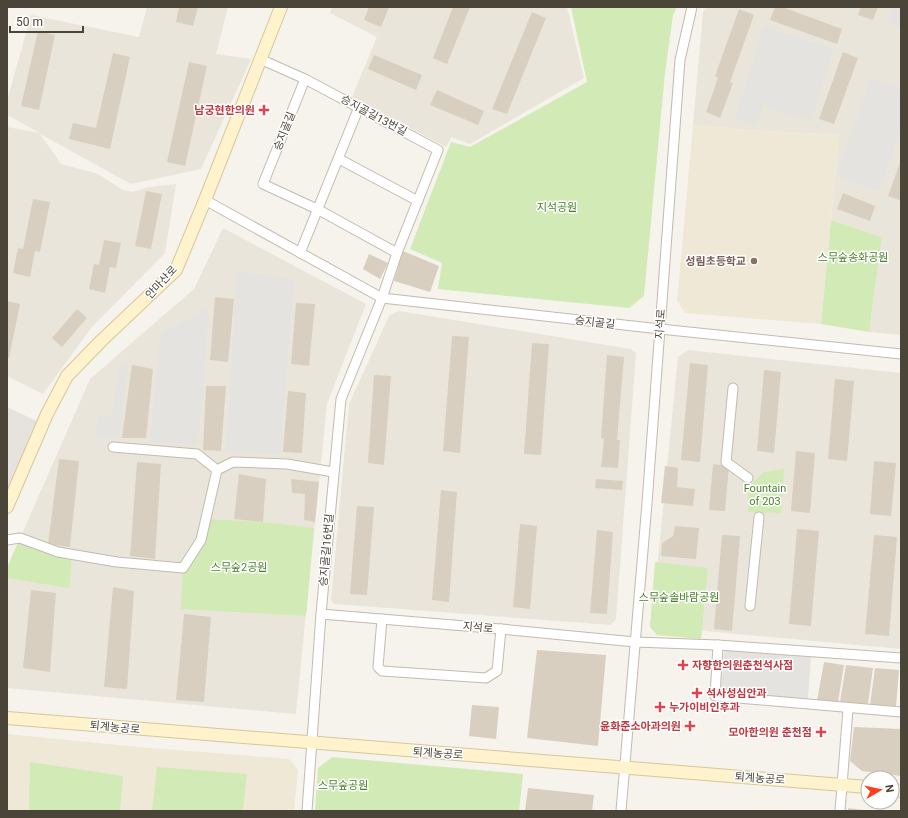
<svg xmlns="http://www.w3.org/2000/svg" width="908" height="818" font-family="Roboto,'Noto Sans KR',sans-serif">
<rect width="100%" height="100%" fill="#f6f3ec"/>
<g fill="#eae5da">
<polygon points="147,7 228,7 216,54 251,59 201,169 131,184 40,134 61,164 98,174 123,190 132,192 149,187 176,184 165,253 91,328 43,394 7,376 7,127 40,133 7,115 7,101 31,15 139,37"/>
<polygon points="332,7 567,7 584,78 470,144 451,137 446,147 352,97 377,37 330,13"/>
<polygon points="706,7 901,7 901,335 869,332 882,237 831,220 839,135 748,130 693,125 703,12"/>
<polygon points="223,228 366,304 327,404 296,714 7,688 7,568 90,379 194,289"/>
<polygon points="399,311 631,349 636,353 616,619 611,625 334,604 331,600 349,404 389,316"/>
<polygon points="688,350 901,373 901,649 661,627 652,620 678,357"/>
</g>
<polygon fill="#e6e2dd" points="7,407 43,424 7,507"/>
<g fill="#efe8d6">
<polygon points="693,125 748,130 839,135 821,324 685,313 677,301"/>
<polygon points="7,734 139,747 289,759 298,770 294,811 7,811"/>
</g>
<g fill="#d2eab5">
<polygon points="571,7 677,7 673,15 665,73 644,296 629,308 438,289 442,263 410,249 451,142 470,147 587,82"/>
<polygon points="831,220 882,237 869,332 821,324"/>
<polygon points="784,469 781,513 748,512 748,487 764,472"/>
<polygon points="206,519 263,522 314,528 306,616 181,609 183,568"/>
<polygon points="20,538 72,555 69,588 7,578 7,568"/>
<polygon points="655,562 708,568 701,639 657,635 650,627"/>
<polygon points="332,757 523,774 519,811 315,811 318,768"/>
<polygon points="30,762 123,776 120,811 29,811"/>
<polygon points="157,767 247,774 243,811 152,811"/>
</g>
<g fill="#e5e3e0">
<polygon points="893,7 901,7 901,28 888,23"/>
<polygon points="764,26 834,49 811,121 763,106 757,125 735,118"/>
<polygon points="871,78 899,88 901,93 901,128 879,191 836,176"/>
<polygon points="237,271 294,280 280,455 226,451"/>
<polygon points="209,308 198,445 150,442 160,334"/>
<polygon points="120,363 129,365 119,437 96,437 98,415 112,415"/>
<polygon points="724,650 811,657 808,699 721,692"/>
</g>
<g fill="#d8cfc1">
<polygon points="179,7 198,7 193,26 176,22"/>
<polygon points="369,7 389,7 381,27 364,20"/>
<polygon points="453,7 470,7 447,64 433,58"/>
<polygon points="775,7 782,7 842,29 837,44 770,20"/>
<polygon points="861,7 878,7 873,20 858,15"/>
<polygon points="739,9 754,15 730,82 733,83 720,118 706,112 718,78 715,76"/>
<polygon points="532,12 546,18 507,114 492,109"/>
<polygon points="38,31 55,35 39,110 21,106"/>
<polygon points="843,52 858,58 834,124 819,119"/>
<polygon points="113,53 130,57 110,149 69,139 73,123 96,128"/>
<polygon points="374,55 422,75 416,90 368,69"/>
<polygon points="189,62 207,66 185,166 167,162"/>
<polygon points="437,90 484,111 478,125 430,105"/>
<polygon points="901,160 901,201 888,196"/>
<polygon points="146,191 162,194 151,249 135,246"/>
<polygon points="843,193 875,206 870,221 837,209"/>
<polygon points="33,199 50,202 40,252 35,251 30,277 13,273 18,248 23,249"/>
<polygon points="104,240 121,243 116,268 110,267 105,293 89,289 94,264 99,265"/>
<polygon points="403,251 439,266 430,292 394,281"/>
<polygon points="369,254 388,263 380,279 363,269"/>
<polygon points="215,297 234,299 228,362 210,360"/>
<polygon points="7,301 20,304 9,358 7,358"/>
<polygon points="296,303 315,304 309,366 291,364"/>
<polygon points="77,309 87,318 62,347 52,338"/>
<polygon points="452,336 469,337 460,453 443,451"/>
<polygon points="532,343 549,344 541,455 524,454"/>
<polygon points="607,355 624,357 617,440 620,440 618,468 601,467 604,439 601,438"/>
<polygon points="690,363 708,365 700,462 681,460"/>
<polygon points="132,365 153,369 146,438 122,438"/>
<polygon points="764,370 781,372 774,453 757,451"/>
<polygon points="374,375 391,376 384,465 368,463"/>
<polygon points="835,379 854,381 847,461 828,459"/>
<polygon points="206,386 226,386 221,451 203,450"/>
<polygon points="288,391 306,393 302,453 283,452"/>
<polygon points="796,451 815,453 810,513 791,511"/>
<polygon points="59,459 79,461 70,547 48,544"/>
<polygon points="874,461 896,463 891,516 870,514"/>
<polygon points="137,462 161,464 155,559 130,556"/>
<polygon points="713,464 729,466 725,511 709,510"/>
<polygon points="665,466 678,468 677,487 695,489 693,506 661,503"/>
<polygon points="239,474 266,479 263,522 234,519"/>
<polygon points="291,479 319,482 315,522 304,520 305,494 292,493"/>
<polygon points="596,479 623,481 622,490 595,488"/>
<polygon points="441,490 457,492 449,602 432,600"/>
<polygon points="357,506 374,507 367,595 350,594"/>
<polygon points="520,524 537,526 530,609 513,607"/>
<polygon points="675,526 699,528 696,559 661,556 662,543 673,536"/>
<polygon points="797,529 819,531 811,626 789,624"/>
<polygon points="597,530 613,532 607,614 590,613"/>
<polygon points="722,535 740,536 732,631 714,629"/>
<polygon points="874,535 897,537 889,636 865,634"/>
<polygon points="113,587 134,591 127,689 104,687"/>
<polygon points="31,590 56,593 50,672 23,668"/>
<polygon points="184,614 211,617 204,702 176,700"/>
<polygon points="537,650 606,655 598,746 527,738"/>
<polygon points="824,662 844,665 838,702 817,701"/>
<polygon points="846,665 873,668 868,704 840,702"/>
<polygon points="875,668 899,670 896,706 870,705"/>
<polygon points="472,705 499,707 496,739 469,736"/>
<polygon points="854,727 901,729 901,776 862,771 850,761"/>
<polygon points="528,788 594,795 592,811 525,811"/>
<polygon points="848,808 864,810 864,811 848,811"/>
</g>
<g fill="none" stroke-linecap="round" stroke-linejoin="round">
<defs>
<g id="street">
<polyline points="260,59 305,79 438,150 397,253 382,298 341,399 321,614 307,811"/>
<polyline points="305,79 263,184 319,210 397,253"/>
<polyline points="339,159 418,201"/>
<polyline points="205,200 382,298 660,329 901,354"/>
<polyline points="300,253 359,107"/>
<polyline points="733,388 726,462 748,478"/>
<polyline points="113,447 197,454 217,470 233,462 287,464 333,472"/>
<polyline points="7,540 20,538 58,552 117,562 183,568 201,540 217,470"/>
<polyline points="750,606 759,517"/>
<polyline points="321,614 501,629 635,642 718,645 901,658"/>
<polyline points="382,619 378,667 382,671 486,678 497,671 501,629"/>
<polyline points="718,645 715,696 901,712"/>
<polyline points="621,811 647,503 680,60 692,7"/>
<polyline points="840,811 848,709"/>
</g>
<g id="secondary">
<polyline points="7,507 47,414 67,376 101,341 176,270 205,200 281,7"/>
<polyline points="7,718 868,787"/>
<polyline points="892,790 901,791"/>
</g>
</defs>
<use href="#street" stroke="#c2bbae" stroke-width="11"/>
<use href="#secondary" stroke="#d6c79b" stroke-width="14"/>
<use href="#street" stroke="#fff" stroke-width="9"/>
<use href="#secondary" stroke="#fff3cd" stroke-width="12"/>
</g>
<g fill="#e0444e" stroke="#fff" stroke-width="1.5">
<path d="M262 104h4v4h4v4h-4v4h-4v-4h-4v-4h4z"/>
<path d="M681 659h4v4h4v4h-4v4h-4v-4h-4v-4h4z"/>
<path d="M695 687h4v4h4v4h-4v4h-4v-4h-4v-4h4z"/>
<path d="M658 701h4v4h4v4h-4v4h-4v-4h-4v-4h4z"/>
<path d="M688 720h4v4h4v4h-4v4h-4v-4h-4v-4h4z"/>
<path d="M819 726h4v4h4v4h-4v4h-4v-4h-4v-4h4z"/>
</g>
<circle fill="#8d6e63" stroke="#fff" stroke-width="1.5" cx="754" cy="261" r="4"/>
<g text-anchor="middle" stroke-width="3" stroke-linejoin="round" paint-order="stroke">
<g font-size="11" font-weight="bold" fill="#be3a42" stroke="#fff" text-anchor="end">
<text x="255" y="114">남궁현한의원</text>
<text x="692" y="669" text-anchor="start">자향한의원춘천석사점</text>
<text x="706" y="697" text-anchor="start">석사성심안과</text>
<text x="669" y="711" text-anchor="start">누가이비인후과</text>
<text x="681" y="730">윤화준소아과의원</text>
<text x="812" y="736">모아한의원 춘천점</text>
</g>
<g font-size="11" fill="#4b4439" stroke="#fff">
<text transform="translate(374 115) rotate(28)" y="4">승지골길13번길</text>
<text transform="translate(284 131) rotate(-68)" y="4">승지골길</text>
<text transform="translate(161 282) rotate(-47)" y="4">안마산로</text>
<text transform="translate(595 322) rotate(6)" y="4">승지골길</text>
<text transform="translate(660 324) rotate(-86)" y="4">지석로</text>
<text transform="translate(326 550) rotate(-85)" y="4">승지골길16번길</text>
<text transform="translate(478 627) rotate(5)" y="4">지석로</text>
<text transform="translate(115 727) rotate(5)" y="4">퇴계농공로</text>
<text transform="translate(438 753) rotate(4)" y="4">퇴계농공로</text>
<text transform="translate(760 778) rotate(4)" y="4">퇴계농공로</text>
</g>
<g font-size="11" fill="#4a7f2a" stroke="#fff">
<text x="557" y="211">지석공원</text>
<text x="853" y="261">스무숲송화공원</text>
<text x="765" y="492">Fountain<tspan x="765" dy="13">of 203</tspan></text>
<text x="239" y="571">스무숲2공원</text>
<text x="679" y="601">스무숲솔바람공원</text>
<text x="343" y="789">스무숲공원</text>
</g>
<g font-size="11" font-weight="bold" fill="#785e54" stroke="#fff" text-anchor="end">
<text x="746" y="265">성림초등학교</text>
</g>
</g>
<rect width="908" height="818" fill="none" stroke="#4b4439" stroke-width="16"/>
<g transform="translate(880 790) rotate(81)"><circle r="19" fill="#ffffff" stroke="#b7b4b0"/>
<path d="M0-3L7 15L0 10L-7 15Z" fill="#fc3f1d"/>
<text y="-6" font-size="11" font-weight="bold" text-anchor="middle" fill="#4b4439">N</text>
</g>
<path d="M10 26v6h73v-6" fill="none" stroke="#4b4439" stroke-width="2"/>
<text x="16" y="26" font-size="12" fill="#4b4439" stroke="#ffffff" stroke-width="3" paint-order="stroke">50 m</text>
</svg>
